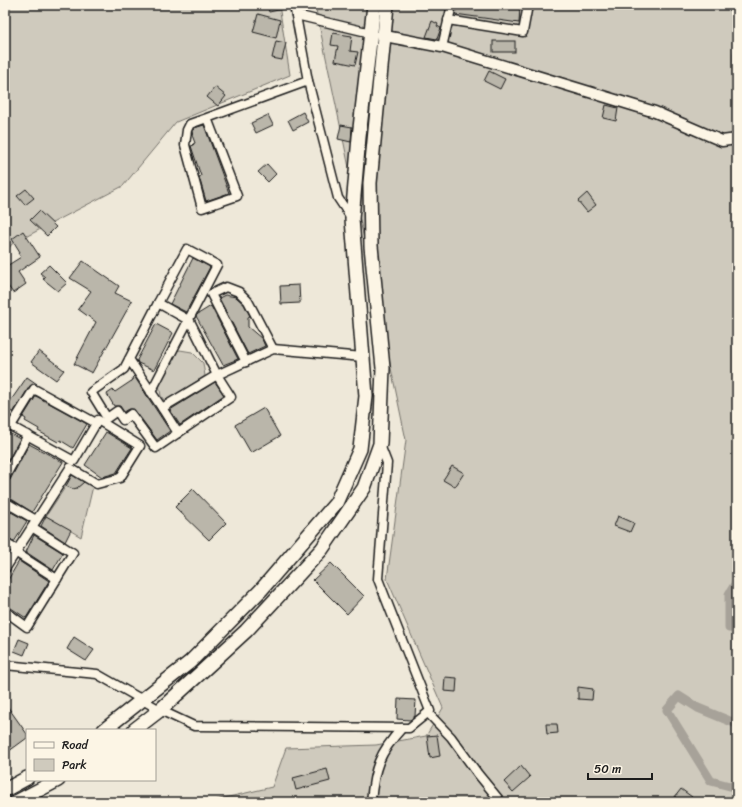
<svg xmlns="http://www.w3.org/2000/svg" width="742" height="807" font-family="Sriracha,sans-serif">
<rect width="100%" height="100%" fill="#eee8d9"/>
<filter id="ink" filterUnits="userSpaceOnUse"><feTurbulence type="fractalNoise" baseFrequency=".025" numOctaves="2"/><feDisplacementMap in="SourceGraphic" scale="8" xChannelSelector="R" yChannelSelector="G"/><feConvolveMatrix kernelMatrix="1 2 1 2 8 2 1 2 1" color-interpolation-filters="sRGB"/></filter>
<g filter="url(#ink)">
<g fill="#cfcabd" stroke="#76736c">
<polygon points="5,5 279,5 290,75 176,122 123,186 12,244 5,253"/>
<polygon points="315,5 737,5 737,802 212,802 220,799 272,787 286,748 376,745 426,736 443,708 387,579 406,440"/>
<polygon points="180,350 192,352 203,363 205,376 167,400 164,400 161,396 159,385 177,351"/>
<path d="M84,482L93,486L81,537L46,516L66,486C74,491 78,487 84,482Z"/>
</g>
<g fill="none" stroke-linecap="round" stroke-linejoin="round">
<g stroke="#a7a299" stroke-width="9">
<polyline points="737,54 737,61"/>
<polyline points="737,581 729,594 729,628 737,629"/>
<polyline points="737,724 698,708 679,696 667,710 711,781 737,788"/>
</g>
</g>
<g fill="#bab6aa" stroke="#1c1c1c">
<polygon points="267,5 287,5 288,8 269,12"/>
<polygon points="457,5 520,5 519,23 455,14"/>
<polygon points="258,14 280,20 276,38 253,32"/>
<polygon points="432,21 438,24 437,26 441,28 437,39 426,37"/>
<polygon points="333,33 352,36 350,51 358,52 355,65 335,61 338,46 331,45"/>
<polygon points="276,41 286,43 282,60 272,58"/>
<rect x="493" y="41" width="22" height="11"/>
<polygon points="489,71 505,79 500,89 484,81"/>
<polygon points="215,87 226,96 218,106 207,97"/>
<polygon points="606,105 618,108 616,121 603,118"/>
<polygon points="303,112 308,122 293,130 288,120"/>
<polygon points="268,115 273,125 256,133 251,123"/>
<polygon points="204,125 229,193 206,201 199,177 201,176 191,146 194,145 193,144 195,143 192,135 194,128"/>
<polygon points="341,125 352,127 351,142 338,139"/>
<polygon points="267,164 276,174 268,182 258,172"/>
<polygon points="26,189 34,198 25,205 17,196"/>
<polygon points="587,193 596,205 587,212 578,201"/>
<polygon points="39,211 56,227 47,236 30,220"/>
<polygon points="23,231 40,257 18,272 26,284 13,293 5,282 5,267 21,257 18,253 20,252 12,239"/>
<polygon points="193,258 210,267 186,312 170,304"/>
<polygon points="83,261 119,286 115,293 132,301 92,373 74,364 96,322 78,309 91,291 70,278"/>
<polygon points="49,265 67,283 58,291 43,279 45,277 40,273"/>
<polygon points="299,285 300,303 281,304 280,286"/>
<polygon points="225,295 236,297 244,304 250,316 248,317 248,327 262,339 265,346 248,354 219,298"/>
<polygon points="211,306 238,359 223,365 196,316 198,314"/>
<polygon points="156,324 173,333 154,370 138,363 137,360"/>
<polygon points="39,351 64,370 56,380 31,362"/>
<polygon points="134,376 170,431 157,440 134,409 130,409 124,412 120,406 114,406 107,394 113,390 115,392 133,380 132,378"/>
<polygon points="27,377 37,384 34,384 30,386 13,413 8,409 9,407 7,406"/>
<polygon points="215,382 224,395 180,425 170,410"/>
<polygon points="36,396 87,424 73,448 60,440 58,442 38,431 39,429 25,421 26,419 23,417"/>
<polygon points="264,408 280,436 251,453 235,425"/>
<polygon points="5,431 20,439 5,466"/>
<polygon points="106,432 132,448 116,473 102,477 85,465"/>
<polygon points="29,444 63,462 32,512 5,495 5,482 10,480"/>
<polygon points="452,466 464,473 455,487 443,480"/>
<polygon points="72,475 84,482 77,488 73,489 66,486"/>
<polygon points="193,489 226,523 209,540 175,507"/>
<polygon points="5,512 9,515 11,512 27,521 14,542 5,538"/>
<polygon points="46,516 71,530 65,542 41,526"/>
<polygon points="618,516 634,523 630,532 614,526"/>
<polygon points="34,535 63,553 53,570 26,552"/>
<polygon points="19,561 49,581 26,618 5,604 5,585"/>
<polygon points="331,563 364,596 347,614 313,580"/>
<polygon points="74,637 94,650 86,661 67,649"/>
<polygon points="19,639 29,643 24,655 14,651"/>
<polygon points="445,677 457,678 456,692 444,691"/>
<polygon points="578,687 593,689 592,700 578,699"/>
<polygon points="398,699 416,700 415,716 410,720 397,719"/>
<polygon points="5,703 27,734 27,738 5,754"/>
<polygon points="546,724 557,724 558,733 547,734"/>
<polygon points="437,735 440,756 430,758 427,736"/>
<polygon points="521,766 530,777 513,792 504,782"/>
<polygon points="327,769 330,781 296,790 293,778"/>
<polygon points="681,789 692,797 688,802 671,802"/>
</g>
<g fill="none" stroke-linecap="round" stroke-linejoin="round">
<defs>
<g id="minor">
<polyline points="294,5 308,81 338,198 352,219"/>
<polyline points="296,15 371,33"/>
<polyline points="448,20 523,32 528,5"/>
<polyline points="442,47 452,5"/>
<polyline points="207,118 190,124 187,130 185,145 202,208 237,196 207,118 308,81"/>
<polyline points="129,359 162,408 217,375 231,397 156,448 131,414 123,420 117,411 107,418 91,392 124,369 158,303 190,321 217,375 273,349 363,357"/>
<polyline points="246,362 211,294 226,287 239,292 248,301 273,349"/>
<polyline points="151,392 217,265 187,249 158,303"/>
<polyline points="162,408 178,433"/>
<polyline points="5,423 74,461 98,420 140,446 120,478 97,484 70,468 5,569"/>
<polyline points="11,426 34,389 96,423"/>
<polyline points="5,477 28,435"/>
<polyline points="5,502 36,520"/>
<polyline points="5,543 17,550"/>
<polyline points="15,552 57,579"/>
<polyline points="5,611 27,627 73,553 32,527"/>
<polyline points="5,665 97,674 160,710 194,726 409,728 430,711 378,579 387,463 380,445"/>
<polyline points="428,713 451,737 478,774 501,802"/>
<path d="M371,802C374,768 379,753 402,728"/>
</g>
<polyline id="tertiary" points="385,36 442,47 655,112 722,141 737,139"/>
<g id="primary">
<polyline points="104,730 190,662 261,590 336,503 360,449 366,396 352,219 359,137 374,5"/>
<polyline points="134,730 160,710 246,631 322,549 364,488 380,444 383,368 371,246 370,183 387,5"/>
<polyline points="5,790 27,778"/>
<polyline points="16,802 58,780"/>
</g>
</defs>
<use href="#minor" stroke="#1c1c1c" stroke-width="11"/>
<use href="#tertiary" stroke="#1c1c1c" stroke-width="13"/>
<use href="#primary" stroke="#1c1c1c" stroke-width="16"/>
<use href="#minor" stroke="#fcf5e5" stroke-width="8"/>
<use href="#tertiary" stroke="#fcf5e5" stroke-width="10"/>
<use href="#primary" stroke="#fcf5e5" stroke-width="13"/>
</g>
</g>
<rect width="742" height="807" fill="none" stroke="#fcf5e5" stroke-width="20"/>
<rect x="10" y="10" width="722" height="787" fill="none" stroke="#1c1c1c" stroke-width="1.5" filter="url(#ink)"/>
<rect x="26" y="729" width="130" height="52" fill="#fcf5e5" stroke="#a29e95"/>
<rect x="34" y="742" width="20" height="6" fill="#fcf5e5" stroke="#a29e95"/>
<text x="62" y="749" font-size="12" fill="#1c1c1c">Road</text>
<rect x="34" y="759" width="20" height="12" fill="#cfcabd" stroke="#a29e95"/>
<text x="62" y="769" font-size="12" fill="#1c1c1c">Park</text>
<path d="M588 773v6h64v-6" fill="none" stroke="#1c1c1c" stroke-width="2"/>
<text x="594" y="773" font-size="12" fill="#1c1c1c" stroke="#fcf5e5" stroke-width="3" paint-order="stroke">50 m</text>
</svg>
